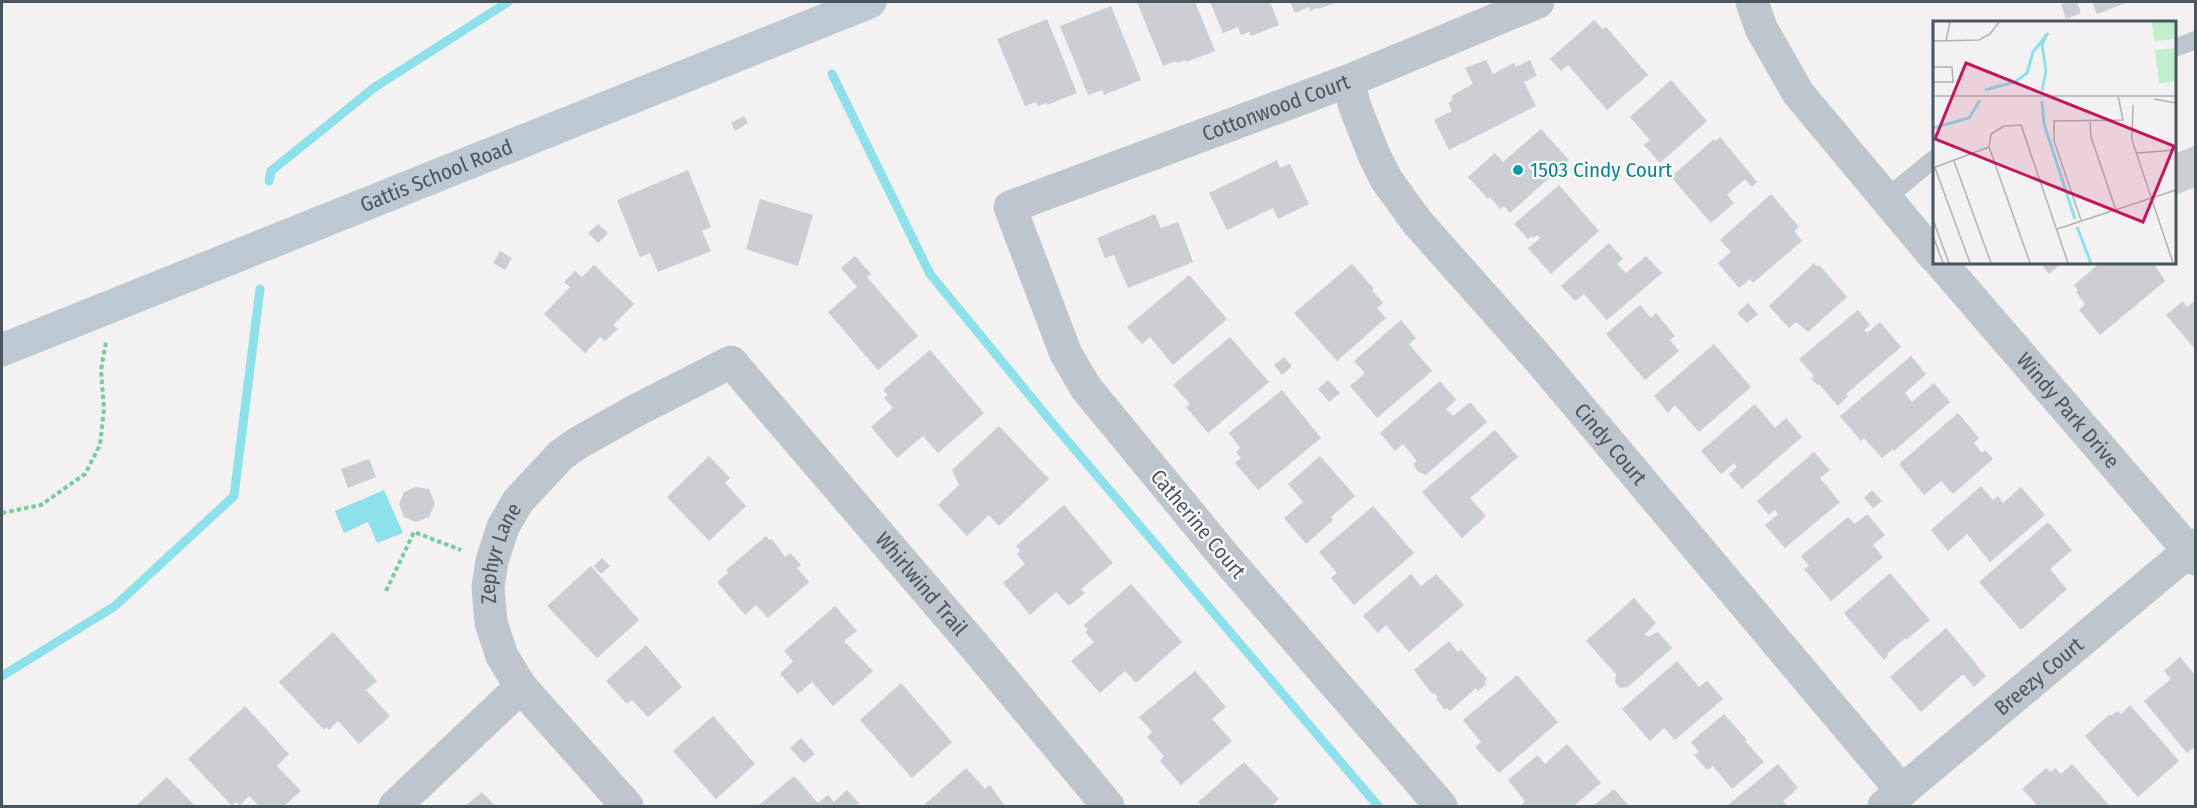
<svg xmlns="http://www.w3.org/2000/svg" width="2197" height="808" font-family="'Fira Sans Condensed',sans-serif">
<rect width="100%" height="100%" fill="#f3f1f1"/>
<polygon fill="#8ee1eb" points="384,490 403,533 377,543 368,522 344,533 335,511"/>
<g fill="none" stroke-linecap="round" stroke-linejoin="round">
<g stroke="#8ee1eb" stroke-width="9">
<polyline points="832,74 930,274 1054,425 1378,806"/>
<polyline points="269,181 271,171 375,87 508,2"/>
<polyline points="2,676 115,606 234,496 260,289"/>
</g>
</g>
<g fill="#cbced3">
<polygon points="1137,2 1195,2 1215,51 1186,62 1185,60 1177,63 1176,61 1163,66"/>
<polygon points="1210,2 1270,2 1279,25 1251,36 1249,32 1241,35 1238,27 1223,33"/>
<polygon points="1290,2 1338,2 1318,9 1317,8 1310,11 1309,7 1295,13"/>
<polygon points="2069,2 2077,2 2081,13 2066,19 2061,4"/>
<polygon points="2092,2 2128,2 2097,14"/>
<polygon points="1111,6 1141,80 1104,95 1102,90 1088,95 1060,26"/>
<polygon points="1047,19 1077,93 1047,105 1047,103 1038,106 1036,102 1025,106 997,39"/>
<polygon points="1594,20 1603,29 1606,27 1648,75 1607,110 1568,65 1561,71 1550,59"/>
<polygon points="1486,60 1493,74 1514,63 1516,67 1530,60 1537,76 1524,82 1536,106 1449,150 1434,120 1452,111 1448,103 1453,100 1451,96 1473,84 1465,68"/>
<polygon points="1671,80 1707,121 1660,163 1644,145 1650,140 1630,117"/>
<polygon points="744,116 748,123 735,131 731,123"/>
<polygon points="1541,129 1569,160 1510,213 1504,206 1500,209 1490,197 1488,199 1468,177 1495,153 1503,162"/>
<polygon points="1720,137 1757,182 1752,187 1745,179 1727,195 1734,203 1711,223 1671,177 1714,139 1716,141"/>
<polygon points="2196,145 2196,187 2176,195 2174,154"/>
<polygon points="1277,160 1280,168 1290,164 1309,204 1278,219 1273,208 1227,230 1209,193"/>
<polygon points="688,170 711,227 702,231 711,251 658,272 650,253 640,257 617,200"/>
<polygon points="1559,185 1599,231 1551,274 1528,248 1540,238 1537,235 1533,238 1531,236 1528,239 1514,224"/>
<polygon points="1771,194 1799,227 1794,231 1802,241 1753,283 1750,279 1739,288 1718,263 1731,252 1720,240"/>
<polygon points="760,199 813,215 798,266 746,249"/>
<polygon points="1155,214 1161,228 1178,222 1193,262 1128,288 1114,255 1105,258 1097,238"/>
<polygon points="598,224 608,233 598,243 588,233"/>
<polygon points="1609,243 1623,259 1617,264 1626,273 1646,256 1662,273 1607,320 1584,294 1575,301 1561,286"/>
<polygon points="500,251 512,258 505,270 493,263"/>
<polygon points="855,256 871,274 867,277 918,336 878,370 828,312 857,287 841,268"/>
<polygon points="2039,262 2063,262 2049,274"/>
<polygon points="2101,262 2153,262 2165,281 2100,335 2079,310 2085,304 2076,292 2078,290 2074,285"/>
<polygon points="1814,263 1817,267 1819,265 1847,297 1808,332 1796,322 1789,328 1769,306"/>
<polygon points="1352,264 1374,289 1372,290 1383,303 1377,308 1386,318 1337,361 1294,313"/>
<polygon points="594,265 634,304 613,325 618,329 605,341 600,337 585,353 544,314 570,287 564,282 575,271 582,277"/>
<polygon points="1189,275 1227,319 1173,365 1150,337 1142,344 1127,327"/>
<polygon points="2196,300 2196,350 2166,315 2183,301 2187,307"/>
<polygon points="1748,303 1758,314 1747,323 1737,313"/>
<polygon points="1640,305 1651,318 1656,313 1675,336 1670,340 1679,351 1645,380 1606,334"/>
<polygon points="1858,310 1870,325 1864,330 1867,333 1880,322 1901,347 1846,394 1848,396 1838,406 1819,384 1818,385 1811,379 1814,376 1799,359"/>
<polygon points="1401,320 1416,338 1409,344 1432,371 1377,418 1350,386 1365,373 1354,361"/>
<polygon points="1230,337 1269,382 1208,433 1186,407 1190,404 1173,385"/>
<polygon points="1714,344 1751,387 1699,432 1675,405 1668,413 1654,396"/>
<polygon points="930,350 984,413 938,453 923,436 897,458 871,427 893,408 884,398 888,395 883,390"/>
<polygon points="1911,356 1926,374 1905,393 1912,402 1934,383 1950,402 1894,451 1893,449 1882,458 1864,438 1861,441 1840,416"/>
<polygon points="1284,357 1292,366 1282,375 1274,365"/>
<polygon points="1328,380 1340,393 1329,402 1318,389"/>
<polygon points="1440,381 1456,400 1446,409 1453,416 1470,402 1487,422 1426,475 1417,471 1413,464 1417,461 1403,444 1395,451 1380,433"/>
<polygon points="1282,390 1321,438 1258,490 1235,463 1241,458 1236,452 1240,448 1229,433"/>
<polygon points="1755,404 1775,428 1786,418 1802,437 1742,489 1729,474 1737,467 1734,463 1721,474 1701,451"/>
<polygon points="1958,413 1979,438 1974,443 1982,453 1985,450 1993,459 1953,494 1941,481 1924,495 1899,464"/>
<polygon points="999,426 1049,479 999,526 989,515 967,536 938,505 959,485 952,470"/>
<polygon points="1495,430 1518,457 1470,498 1486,516 1462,538 1422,492"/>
<polygon points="1814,452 1830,470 1820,478 1840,502 1785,548 1765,525 1778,514 1775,510 1769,515 1757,501"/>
<polygon points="709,456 730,478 725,483 746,506 709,541 667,497"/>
<polygon points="1320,456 1355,496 1331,517 1333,520 1306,544 1284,518 1303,502 1288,484"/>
<polygon points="369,459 376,477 348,488 341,469"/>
<polygon points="1981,486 1993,500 1998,496 2003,503 2021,487 2045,515 1990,562 1967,534 1948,551 1931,530"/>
<polygon points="416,487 429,489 435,504 429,517 416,522 404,517 399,504 404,492"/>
<polygon points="1872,490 1882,501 1873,508 1864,498"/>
<polygon points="1064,505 1113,563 1081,589 1085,593 1069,606 1056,592 1030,615 1003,583 1025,564 1017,554 1020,551 1016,546"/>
<polygon points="1373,506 1414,553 1354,605 1331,578 1337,573 1319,552"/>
<polygon points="1867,514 1885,535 1873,545 1883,557 1831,601 1804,569 1809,566 1801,556 1848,517 1855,524"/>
<polygon points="2048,522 2072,550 2050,569 2067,589 2021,630 1979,582"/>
<polygon points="766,536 770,540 772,539 785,557 790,553 801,565 797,568 809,582 768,618 756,605 745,615 717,582 728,573 726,570"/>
<polygon points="602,558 610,566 601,574 594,566"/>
<polygon points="591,566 639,620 597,658 547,606"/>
<polygon points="1890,573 1930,620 1906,640 1905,638 1887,654 1888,656 1884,660 1844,613"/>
<polygon points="1411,574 1421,586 1436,574 1464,605 1409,652 1386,625 1378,633 1363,616"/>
<polygon points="1131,584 1182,642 1136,683 1125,671 1100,693 1071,661 1094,642 1085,632 1088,630 1084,625"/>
<polygon points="1634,598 1656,623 1645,634 1648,637 1658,632 1672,648 1628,687 1620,688 1615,682 1616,674 1586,641"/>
<polygon points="835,606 857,631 844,641 873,671 833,706 812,682 798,694 780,674 793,661 784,651"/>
<polygon points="1946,628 1986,676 1974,687 1963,674 1921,712 1890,677"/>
<polygon points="333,632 377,681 366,690 390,716 359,744 338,721 329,730 326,727 324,730 279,682"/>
<polygon points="1449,641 1458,652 1461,649 1487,679 1484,682 1486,684 1478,691 1476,688 1450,711 1447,708 1445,710 1436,699 1438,697 1434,693 1432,694 1414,670"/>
<polygon points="646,645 682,687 648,717 632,700 627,704 606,681"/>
<polygon points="2180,657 2196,676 2196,746 2187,753 2144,701 2171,679 2164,671"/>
<polygon points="1677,661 1699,687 1707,681 1723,699 1675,740 1664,728 1650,741 1622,709"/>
<polygon points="1195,671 1226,707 1212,719 1232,741 1181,785 1160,761 1164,756 1147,737 1152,732 1139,717"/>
<polygon points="1517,675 1558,722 1499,773 1475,747 1481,742 1463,720"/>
<polygon points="901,683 952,742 912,778 860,720"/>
<polygon points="2130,705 2179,761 2138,797 2085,736 2110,714 2111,716 2117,711 2121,714"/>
<polygon points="245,706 289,754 277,766 301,791 284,806 259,806 249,796 240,805 236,802 232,806 188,759"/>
<polygon points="1724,714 1747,740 1745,741 1764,762 1732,789 1713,766 1707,770 1694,755 1699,752 1691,742"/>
<polygon points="713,716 755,764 716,799 673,751"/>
<polygon points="801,738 815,754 804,763 790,748"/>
<polygon points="1567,744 1601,783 1574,806 1525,806 1522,804 1525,801 1508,780 1538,755 1545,764"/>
<polygon points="1244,762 1279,799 1271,806 1202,806 1198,802"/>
<polygon points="1778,764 1798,788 1783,801 1788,806 1727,806"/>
<polygon points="2072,764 2110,806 2038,806 2022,789 2046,768 2051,772 2055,768 2061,774"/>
<polygon points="966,768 985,789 990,785 1005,806 923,806"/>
<polygon points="794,776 818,803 828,795 834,802 847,790 859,803 855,806 758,806"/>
<polygon points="167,777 195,806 136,806"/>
<polygon points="1614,789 1629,806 1593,806"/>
<polygon points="482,792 495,806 465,806"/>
</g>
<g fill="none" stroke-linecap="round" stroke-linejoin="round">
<g stroke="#79cd9b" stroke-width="4" stroke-dasharray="4.5 3" stroke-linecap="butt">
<polyline points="2,513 41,505 85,474 100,445 104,409 101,370 106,342"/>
<polyline points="386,591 414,532 461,550"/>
</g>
<g stroke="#bdc6cd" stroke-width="18">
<polyline points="2174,48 2196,40"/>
<polyline points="1885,199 1934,159"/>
</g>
<g stroke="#bdc6cd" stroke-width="33">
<polyline points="1752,2 1761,28 1798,93 1934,256"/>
<path id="s1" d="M1348,81L1355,107L1374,155L1386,179L1417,222L1538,358L1902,791"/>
<path id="s2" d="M1940,262L2196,559"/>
<polyline points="395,806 521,687"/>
<path id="s3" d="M627,806L521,687L502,656L491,623L488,587L492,561L503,527L518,501L561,455L578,443L635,411L731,362L977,649L1108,806"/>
<path id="s4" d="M1441,806L1225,557L1086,388L1066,354L1010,207L1348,81L1538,2"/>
<path id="s5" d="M1884,806L2196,545"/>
</g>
<path stroke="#bdc9d2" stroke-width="33" id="s6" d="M2,350L870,2"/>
</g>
<circle fill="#0f9aa8" stroke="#fff" stroke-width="2" cx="1518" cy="170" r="6"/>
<g text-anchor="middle" stroke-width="4.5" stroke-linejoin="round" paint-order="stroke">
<g font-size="21" fill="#49565e" stroke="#fff">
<text dy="7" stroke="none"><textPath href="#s4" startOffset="1029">Cottonwood Court</textPath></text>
<text dy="7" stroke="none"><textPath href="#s6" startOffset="468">Gattis School Road</textPath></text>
<text dy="7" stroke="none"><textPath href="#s2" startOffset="196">Windy Park Drive</textPath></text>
<text dy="7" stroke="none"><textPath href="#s1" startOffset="453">Cindy Court</textPath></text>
<text transform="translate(1198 524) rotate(50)" y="7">Catherine Court</text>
<text dy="7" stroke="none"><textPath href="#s3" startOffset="302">Zephyr Lane</textPath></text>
<text dy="7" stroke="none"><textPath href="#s3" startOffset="908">Whirlwind Trail</textPath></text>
<text dy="7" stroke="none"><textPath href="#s5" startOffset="202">Breezy Court</textPath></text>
</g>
<g font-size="21" fill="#0d838f" stroke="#fff" text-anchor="start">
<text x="1530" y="177">1503 Cindy Court</text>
</g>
</g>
<g transform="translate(1933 21)">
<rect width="243" height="243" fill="#f3f1f1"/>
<path d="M219,1H243V18L221,20ZM243,27V60L226,62L222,29Z" fill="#c1efce"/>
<path fill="none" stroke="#8ee1eb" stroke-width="3" d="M52,69L82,61L94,52L100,31L115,12M109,70L113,50L109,23L113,16M109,80L111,103L142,198M0,107L36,97L47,79M144,206L158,242"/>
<path fill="none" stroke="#afb3b6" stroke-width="1.5" d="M13,19L17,1M0,20L46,19L57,13L66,1M0,46H19L20,61H0M0,75H243M221,78L243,82M200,84L199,119L240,242M157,101L158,116L183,189M204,132L243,129M21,140L58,242M0,147L56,126M2,147L37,242M0,199L16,242M148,199L121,120V100L190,99L185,75M124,208L243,169M0,215L10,242M97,242L56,126L58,113L71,105L88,104L135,242"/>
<path fill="#c2185b" fill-opacity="0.15" stroke="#c2185b" stroke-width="3" d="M33,42L241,125L210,201L2,118Z"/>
<rect width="243" height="243" fill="none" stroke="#49565e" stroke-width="3"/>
</g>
<rect width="2197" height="808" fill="none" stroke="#49565e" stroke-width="6"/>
</svg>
